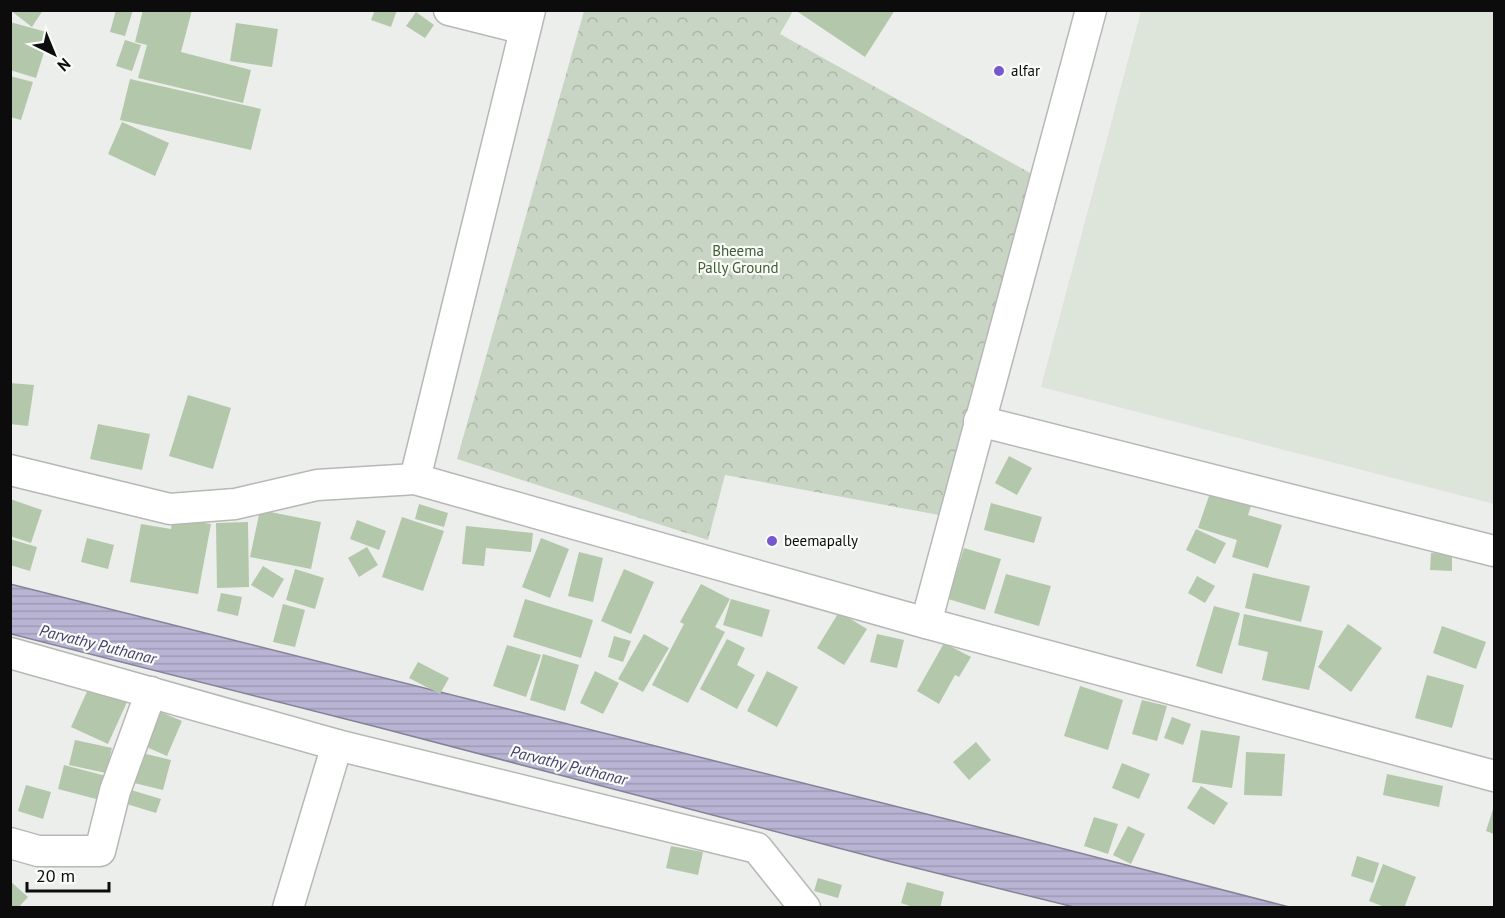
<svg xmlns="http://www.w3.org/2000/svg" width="1505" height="918" font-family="'PT Sans',sans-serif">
<defs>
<pattern id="park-crowns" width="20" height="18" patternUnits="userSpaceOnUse" patternTransform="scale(1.5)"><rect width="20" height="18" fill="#c9d5c4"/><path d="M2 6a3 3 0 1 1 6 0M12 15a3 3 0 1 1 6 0" fill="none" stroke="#abb6a7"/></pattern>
<pattern id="water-rules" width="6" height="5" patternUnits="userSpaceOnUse" patternTransform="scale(1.5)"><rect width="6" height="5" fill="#b9b4d4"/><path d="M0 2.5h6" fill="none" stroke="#9e9ab5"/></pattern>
</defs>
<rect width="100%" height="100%" fill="#eceeeb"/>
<polygon fill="#dde4da" points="1141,11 1494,11 1494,504 1041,387"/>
<polygon fill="url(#park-crowns)" points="584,11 793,11 780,34 1032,174 944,516 725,475 708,540 457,459"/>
<polygon fill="url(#water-rules)" stroke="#858298" stroke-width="1.5" points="10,584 1010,835 1289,907 1074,907 888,861 377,727 11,634"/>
<g fill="#b3c7aa">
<polygon points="10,10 43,10 32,27"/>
<polygon points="116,10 133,10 125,36 110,32"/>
<polygon points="143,10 192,10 181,52 251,70 243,103 138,78 147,45 135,42"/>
<polygon points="375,10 397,10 391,27 371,20"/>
<polygon points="795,10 895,10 865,57"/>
<polygon points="416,12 434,25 425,38 406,26"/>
<polygon points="10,22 50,33 36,78 10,70"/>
<polygon points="236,23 278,29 272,67 230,61"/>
<polygon points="125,40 141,45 132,71 116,66"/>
<polygon points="10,76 33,82 21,120 10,117"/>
<polygon points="130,79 261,109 251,150 120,120"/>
<polygon points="122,122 169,143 155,176 108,154"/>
<polygon points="10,383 34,385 28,426 10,424"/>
<polygon points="188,395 231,408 213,469 169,456"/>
<polygon points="98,424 150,434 142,470 90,459"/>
<polygon points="1009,456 1032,468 1017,495 995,483"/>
<polygon points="1210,493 1251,506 1248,515 1282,525 1268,568 1232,557 1237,540 1198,528"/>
<polygon points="10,499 42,510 31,543 10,536"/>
<polygon points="991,503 1042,517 1034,543 984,530"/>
<polygon points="419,504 448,513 444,527 415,519"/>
<polygon points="260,510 321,522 311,569 250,557"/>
<polygon points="402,517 444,531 423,591 382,577"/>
<polygon points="173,518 211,524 198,594 130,582 141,524 171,529"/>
<polygon points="357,520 386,531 379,550 350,539"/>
<polygon points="248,522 249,587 217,588 216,523"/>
<polygon points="466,526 533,533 531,552 486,548 484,566 462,564"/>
<polygon points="1196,529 1226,543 1215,564 1186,550"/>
<polygon points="87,538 114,545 108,569 81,562"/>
<polygon points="541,538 569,549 550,598 522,587"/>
<polygon points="10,539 37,547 30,571 10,565"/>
<polygon points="367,547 378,565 359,577 348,558"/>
<polygon points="964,548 1001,559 985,610 948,599"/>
<polygon points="579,552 603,558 593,602 568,596"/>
<polygon points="1431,553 1452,554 1452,571 1430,570"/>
<polygon points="263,566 284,579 273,598 251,585"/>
<polygon points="295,569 324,578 315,609 286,600"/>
<polygon points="624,569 654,582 631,634 601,621"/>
<polygon points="1253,573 1310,586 1301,622 1245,608"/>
<polygon points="1006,574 1051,586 1039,626 994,613"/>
<polygon points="1197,576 1215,586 1205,603 1188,593"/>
<polygon points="701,584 730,599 715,627 725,632 688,703 652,685 684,624 680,622"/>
<polygon points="221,593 242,597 238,616 217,611"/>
<polygon points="525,599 593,620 581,658 513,637"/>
<polygon points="731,599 770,610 762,637 723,625"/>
<polygon points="283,604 305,610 295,647 273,642"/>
<polygon points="1214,606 1240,613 1222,674 1196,666"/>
<polygon points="839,612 867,629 844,665 817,648"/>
<polygon points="1244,614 1323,631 1309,690 1262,680 1268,652 1238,645"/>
<polygon points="1348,624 1382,648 1351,692 1318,667"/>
<polygon points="1442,626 1486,642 1476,669 1433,653"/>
<polygon points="644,634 669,648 643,692 618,679"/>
<polygon points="877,634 904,640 897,668 870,662"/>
<polygon points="614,636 631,641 623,662 608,657"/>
<polygon points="727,639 745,648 737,665 755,675 737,709 700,689"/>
<polygon points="944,643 971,657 959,677 955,675 939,704 917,691"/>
<polygon points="507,645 541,655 526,697 493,686"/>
<polygon points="543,654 579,665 565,711 530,700"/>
<polygon points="418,662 449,678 440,694 409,678"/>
<polygon points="595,671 619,683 603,714 580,703"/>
<polygon points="767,671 798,687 777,727 747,711"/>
<polygon points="1427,675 1464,685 1452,728 1415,718"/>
<polygon points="90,685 127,702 108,744 71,727"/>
<polygon points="1080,686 1123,700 1108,750 1064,736"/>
<polygon points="1142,700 1167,706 1157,741 1132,734"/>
<polygon points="156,710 182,721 167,756 142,745"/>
<polygon points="1172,717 1191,724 1183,745 1164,738"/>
<polygon points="1201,730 1240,736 1232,788 1192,782"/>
<polygon points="75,740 112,748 106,773 69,765"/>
<polygon points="976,742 991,760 969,780 953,762"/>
<polygon points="138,752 171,760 163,790 130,782"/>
<polygon points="1246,752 1285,754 1282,796 1244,795"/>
<polygon points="1122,763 1150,774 1139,799 1112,788"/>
<polygon points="64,765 106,776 100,800 58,789"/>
<polygon points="1387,774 1443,786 1439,807 1383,795"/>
<polygon points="26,785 51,792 43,819 18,811"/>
<polygon points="1201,786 1228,803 1214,825 1187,808"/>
<polygon points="121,787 161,799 156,813 117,801"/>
<polygon points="1494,806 1494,834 1486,831"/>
<polygon points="1094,817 1118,824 1108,854 1084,846"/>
<polygon points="1128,826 1145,834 1131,864 1113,855"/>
<polygon points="671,846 703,852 698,875 666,868"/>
<polygon points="1357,856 1379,863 1373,883 1351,876"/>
<polygon points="1383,864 1416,877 1404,908 1387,908 1369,901"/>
<polygon points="818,878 842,885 838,898 814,891"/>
<polygon points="10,881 28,897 18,908 10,908"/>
<polygon points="907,882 944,892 940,908 916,908 901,903"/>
</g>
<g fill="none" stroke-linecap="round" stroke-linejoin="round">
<defs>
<g id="minor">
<polyline points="449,10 525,29"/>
<polyline points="979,421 1494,551"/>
<polyline points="10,470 170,509 235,504 317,485 415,479 926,623 1494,776"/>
<polyline points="415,479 530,10"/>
<polyline points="926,623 1091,10"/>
<polyline points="10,653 337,745 757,848 805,908"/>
<polyline points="10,843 38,851 100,851 115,791 151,692"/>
<polyline points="288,908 337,745"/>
</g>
</defs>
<use href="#minor" stroke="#b6b8b5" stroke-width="33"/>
<use href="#minor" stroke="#fff" stroke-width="30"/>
</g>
<g fill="#7757d0" stroke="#f9fbf8" stroke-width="2">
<circle cx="999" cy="71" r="6"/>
<circle cx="772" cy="541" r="6"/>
</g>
<g text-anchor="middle" stroke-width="4.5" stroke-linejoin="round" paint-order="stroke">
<g font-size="15" fill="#0b0c0b" stroke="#f9fbf8" text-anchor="start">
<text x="1011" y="76">alfar</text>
<text x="784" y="546">beemapally</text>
</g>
<g font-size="15" fill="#405d33" stroke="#f9fbf8">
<text x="738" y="256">Bheema<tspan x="738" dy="17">Pally Ground</tspan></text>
</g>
<g font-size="16" font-style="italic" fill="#463e6a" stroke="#f9fbf8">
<text transform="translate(98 644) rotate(14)" y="6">Parvathy Puthanar</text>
<text transform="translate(569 765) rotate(14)" y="6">Parvathy Puthanar</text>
</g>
</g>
<rect width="1505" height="918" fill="none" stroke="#0b0c0b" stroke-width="24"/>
<g transform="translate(54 54) rotate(137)" stroke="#f9fbf8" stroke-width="4.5" paint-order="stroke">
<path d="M0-4.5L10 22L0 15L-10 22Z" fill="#0b0c0b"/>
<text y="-9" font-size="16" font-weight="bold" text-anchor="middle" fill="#0b0c0b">N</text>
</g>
<path d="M27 882v9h82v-9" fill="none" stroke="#0b0c0b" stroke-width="3"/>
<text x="36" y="882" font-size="18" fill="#0b0c0b" stroke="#f9fbf8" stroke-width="4.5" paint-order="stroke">20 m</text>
</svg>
